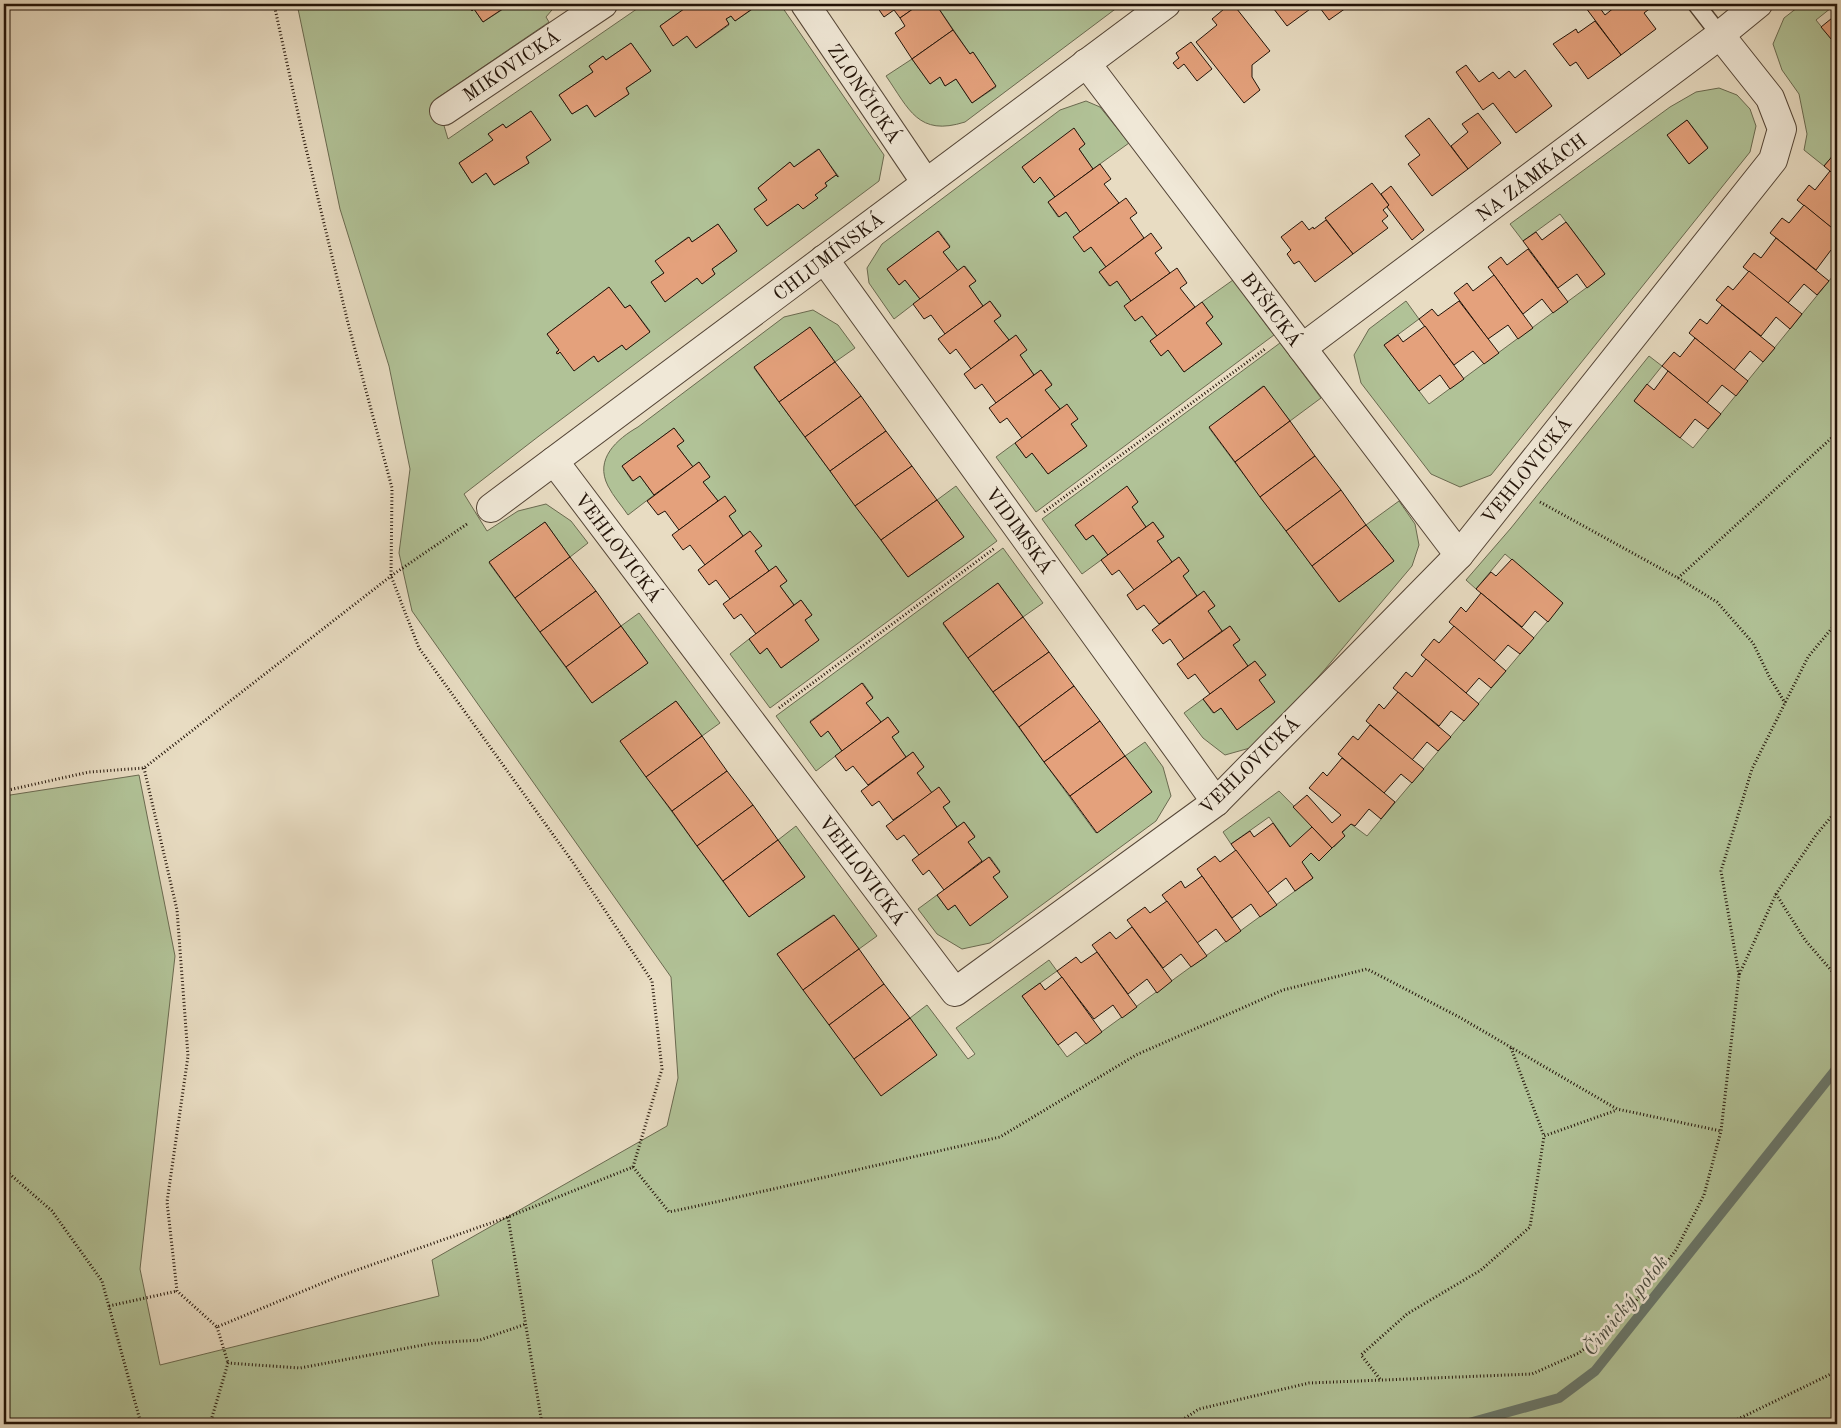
<svg xmlns="http://www.w3.org/2000/svg" width="1841" height="1428" font-family="'Old Standard TT',serif">
<rect width="100%" height="100%" fill="#e8dcc2"/>
<filter id="stains"><feTurbulence type="fractalNoise" baseFrequency=".004" numOctaves="4"/><feColorMatrix values="0 0 0 0 .2 0 0 0 0 .09 0 0 0 0 .02 0 0 0 .5 -.17"/></filter>
<radialGradient id="worn" r=".72"><stop offset=".6" stop-color="#630" stop-opacity="0"/><stop offset="1" stop-color="#630" stop-opacity=".3"/></radialGradient>
<g fill="#b1c297" stroke="#6a6a50" fill-rule="evenodd">
<path d="M297,4H467L472,10L474,9L483,22L511,4H557L546,17L549,22L436,99L448,139L644,4H691L660,26L673,45L687,36L696,48L729,25L726,19L731,16L735,21L754,8L752,4H780L884,155L879,181L539,436L464,494L487,531L518,511L546,504L571,521L588,543L570,557L545,522L489,563L592,703L648,663L621,626L639,613L720,723L702,736L676,701L620,741L749,917L805,877L778,840L796,826L877,936L859,949L833,915L777,954L881,1095L910,1018L927,1005L968,1059L975,1054L956,1028L1049,960L1057,971L1022,996L1067,1057L1313,878L1269,817L1231,844L1223,832L1279,791L1334,847L1345,836L1342,833L1351,824L1367,836L1563,603L1505,554L1476,589L1466,580L1511,528L1649,356L1662,366L1634,401L1693,448L1837,271V1424H4V796L139,775L175,956L140,1269L160,1365L439,1296L432,1260L667,1126L678,1078L671,977L412,611L399,553L410,469L389,366L340,209ZM631,43L651,71L626,88L629,94L595,117L587,105L572,114L559,95L593,72L589,66L603,56L606,60ZM531,111L526,157L529,163L494,185L486,173L472,183L459,163L493,140L488,134L503,124L506,128ZM818,149L839,177L836,175L825,183L827,186L815,195L817,198L804,208L798,204L767,226L755,209L767,200L758,188L790,162L794,167ZM718,224L737,251L712,269L715,274L702,284L697,278L665,301L651,282L664,273L656,261L688,237L692,242ZM609,287L625,308L630,305L650,331L626,350L622,345L598,362L594,356L560,352L558,354L556,352L559,350L547,334Z"/>
<path d="M939,4H1122L965,122C918,137 909,109 886,76L912,59L930,84L940,77L945,86L956,79L972,103L996,87L973,52L970,54L937,6Z"/>
<polygon points="1802,4 1836,4 1816,20 1837,46 1837,151 1824,166 1804,150 1807,134 1799,94 1782,70 1773,44 1784,18"/>
<path d="M1719,88L1737,95L1750,109L1756,126L1750,152L1491,475L1460,487L1431,474L1361,383L1354,355L1369,329L1406,301L1419,319L1384,345L1429,404L1605,274L1560,214L1523,241L1510,224L1670,107L1696,92ZM1687,120L1708,147L1689,164L1668,135Z"/>
<polygon points="1086,101 1100,107 1129,143 1093,169 1079,149 1085,144 1074,129 1022,167 1033,182 1040,177 1055,197 1048,202 1058,217 1066,212 1080,232 1084,251 1091,247 1106,267 1099,272 1109,286 1117,281 1131,301 1125,306 1142,316 1157,336 1150,341 1161,356 1168,350 1184,372 1222,344 1206,323 1213,317 1202,302 1233,280 1274,335 1036,512 996,457 1015,443 1026,458 1032,453 1048,474 1087,446 1071,424 1077,419 1067,405 1060,409 1045,390 1052,384 1041,370 1034,375 1020,355 1026,350 1016,335 1009,340 994,321 1001,315 990,301 983,306 969,286 976,281 965,266 958,271 943,252 950,246 939,231 887,269 899,285 905,280 920,299 894,319 869,283 867,268 882,244 1060,110"/>
<path d="M813,310L838,325L855,348L835,362L810,327L754,368L908,577L964,537L937,500L956,486L997,541L770,708L730,654L749,639L760,654L767,648L781,668L819,640L805,620L812,615L801,600L794,605L780,586L787,581L776,566L769,571L755,551L761,546L750,532L743,536L729,516L736,511L725,497L718,501L703,482L710,477L699,462L693,467L677,446L684,441L674,428L622,466L632,481L640,476L654,495L628,515C622,506 613,496 608,486C594,459 617,439 638,427L784,317Z"/>
<polygon points="1280,343 1321,398 1290,421 1263,386 1209,428 1339,602 1394,561 1366,525 1399,501 1415,524 1419,545 1412,566 1326,668 1257,746 1225,755 1203,738 1184,713 1203,699 1213,713 1221,708 1237,730 1259,680 1266,675 1255,661 1248,666 1233,645 1240,640 1230,626 1222,631 1208,611 1215,606 1204,591 1197,596 1183,576 1189,571 1179,557 1172,562 1157,541 1164,536 1153,522 1146,527 1132,507 1138,502 1127,487 1075,525 1086,540 1093,535 1108,555 1082,574 1042,519"/>
<polygon points="1003,548 1043,603 1023,617 998,583 943,624 1096,833 1152,792 1125,756 1145,742 1163,767 1171,796 1156,821 990,943 962,949 937,934 918,909 937,895 948,910 955,905 970,925 1008,897 993,877 1000,871 990,857 982,862 968,842 975,836 964,822 957,827 943,807 950,802 939,787 932,793 917,773 924,767 913,752 906,757 892,737 899,732 888,717 881,722 866,703 873,697 863,683 810,721 820,736 828,731 842,751 816,771 776,716"/>
</g>
<g fill="none" stroke-linecap="round" stroke-linejoin="round">
<polyline stroke="#69786c" stroke-width="10" points="1360,1424 1369,1423 1469,1423 1559,1398 1595,1371 1837,1068"/>
</g>
<g fill="#e4a17c" stroke="#221308">
<polygon points="467,4 510,4 483,22 474,9 472,11"/>
<polygon points="691,4 752,4 755,7 735,21 731,16 726,19 729,24 696,48 687,36 673,46 660,26"/>
<polygon points="875,4 920,4 900,18 894,10 884,17"/>
<polygon points="920,4 939,4 937,6 953,30 912,59 895,33 905,26 900,18"/>
<polygon points="1230,4 1233,4 1270,51 1252,65 1252,77 1260,90 1244,103 1196,42 1217,25 1212,19"/>
<polygon points="1270,4 1343,4 1346,8 1329,20 1317,4 1287,26"/>
<polygon points="1583,4 1597,4 1605,15 1615,7 1613,4 1650,4 1652,7 1644,13 1656,29 1621,55"/>
<polygon points="1837,14 1837,46 1821,27"/>
<polygon points="1595,21 1621,55 1588,79 1576,62 1570,66 1553,44 1576,29 1578,33"/>
<polygon points="953,30 970,54 973,52 996,86 972,103 956,79 945,86 940,77 930,84 912,59"/>
<polygon points="1191,42 1212,69 1197,81 1184,64 1178,69 1173,63 1179,58 1176,53"/>
<polygon points="631,43 651,71 626,88 629,94 595,117 587,105 572,114 559,95 593,72 589,66 603,56 606,60"/>
<polygon points="1466,65 1479,82 1493,72 1499,79 1509,71 1515,78 1525,70 1552,106 1516,133 1493,103 1483,110 1456,72"/>
<polygon points="531,111 551,140 526,157 529,163 494,185 486,173 472,183 459,163 493,140 488,134 503,124 506,128"/>
<polygon points="1478,113 1501,143 1468,169 1451,146 1468,132 1462,124"/>
<polygon points="1429,118 1468,169 1432,196 1408,164 1420,155 1405,136"/>
<polygon points="1687,120 1708,148 1689,164 1667,135"/>
<polygon points="1074,128 1085,144 1079,149 1093,169 1055,197 1040,177 1034,183 1022,167"/>
<polygon points="819,149 838,177 836,175 825,183 827,186 815,195 818,198 803,209 798,204 767,226 754,209 767,200 758,188 790,162 794,167"/>
<polygon points="1835,153 1837,154 1837,177 1824,166"/>
<polygon points="1100,164 1111,179 1104,184 1119,203 1080,232 1066,212 1059,217 1048,202"/>
<polygon points="1830,171 1837,177 1837,232 1797,200 1809,185 1815,190"/>
<polygon points="1372,183 1389,205 1383,210 1388,216 1382,221 1388,228 1353,254 1325,218"/>
<polygon points="1391,186 1424,230 1412,240 1387,207 1389,205 1381,194"/>
<polygon points="1126,198 1137,213 1130,218 1144,238 1106,267 1091,247 1084,252 1073,237"/>
<polygon points="1804,205 1837,232 1837,255 1831,250 1816,270 1770,233 1782,218 1789,223"/>
<polygon points="1326,220 1353,254 1315,282 1299,261 1294,264 1287,254 1291,250 1281,237 1302,221 1309,230 1313,227 1314,229"/>
<polygon points="1566,222 1605,274 1587,288 1577,274 1558,288 1523,241 1536,232 1542,240"/>
<polygon points="718,224 737,251 712,269 715,274 702,284 697,278 665,302 651,282 664,273 655,261 689,237 692,242"/>
<polygon points="938,231 950,247 943,252 958,271 920,299 905,280 899,285 887,269"/>
<polygon points="1151,233 1162,248 1155,253 1170,273 1131,301 1117,281 1110,286 1099,272"/>
<polygon points="1776,238 1829,281 1817,295 1804,284 1788,303 1743,267 1754,253 1761,258"/>
<polygon points="1528,249 1568,302 1553,313 1542,299 1523,314 1488,267 1501,257 1507,265"/>
<polygon points="964,266 976,281 969,286 983,306 945,334 931,315 924,319 913,304"/>
<polygon points="1177,268 1187,283 1180,288 1195,307 1157,336 1142,316 1135,321 1124,306"/>
<polygon points="1749,271 1802,314 1790,329 1776,317 1761,336 1716,300 1728,286 1733,290"/>
<polygon points="1494,275 1533,328 1518,339 1508,325 1488,339 1454,293 1467,283 1473,291"/>
<polygon points="609,287 625,308 630,305 650,332 626,350 622,345 598,362 594,356 574,371 560,352 558,354 556,353 559,350 547,334"/>
<polygon points="990,301 1001,316 994,321 1009,340 971,369 956,349 950,354 938,339"/>
<polygon points="1459,301 1499,353 1484,364 1473,351 1454,365 1419,319 1432,309 1438,316"/>
<polygon points="1202,302 1213,317 1206,323 1222,344 1184,372 1168,350 1161,356 1150,341"/>
<polygon points="1722,305 1775,348 1763,362 1750,351 1734,370 1689,333 1700,319 1707,324"/>
<polygon points="1425,326 1464,379 1450,389 1440,375 1419,391 1384,345 1398,335 1403,342"/>
<polygon points="810,327 835,362 779,402 754,367"/>
<polygon points="1016,335 1027,350 1020,355 1034,375 996,403 982,384 975,389 964,374"/>
<polygon points="1695,338 1748,381 1736,396 1722,385 1707,403 1662,366 1674,352 1680,357"/>
<polygon points="835,362 861,396 805,437 779,402"/>
<polygon points="1041,370 1052,385 1045,390 1060,409 1022,438 1007,418 1000,423 989,408"/>
<polygon points="1668,371 1721,414 1708,429 1695,419 1680,438 1634,401 1647,384 1654,390"/>
<polygon points="1264,386 1290,421 1235,462 1209,427"/>
<polygon points="861,396 886,431 830,471 805,437"/>
<polygon points="1067,404 1078,419 1071,424 1087,446 1048,474 1032,453 1026,458 1015,443"/>
<polygon points="1290,421 1315,456 1260,497 1235,462"/>
<polygon points="674,428 684,441 677,446 693,467 654,495 640,476 633,481 622,466"/>
<polygon points="886,431 912,466 855,506 830,471"/>
<polygon points="1315,456 1341,490 1286,531 1260,497"/>
<polygon points="699,462 710,477 703,482 718,501 679,530 665,511 658,515 647,501"/>
<polygon points="912,466 937,500 881,540 855,506"/>
<polygon points="1127,486 1138,502 1132,507 1146,527 1108,555 1093,535 1086,540 1075,525"/>
<polygon points="1341,490 1366,525 1312,566 1286,531"/>
<polygon points="725,496 736,511 729,516 743,536 705,565 690,545 683,550 672,535"/>
<polygon points="937,500 964,537 908,577 881,540"/>
<polygon points="545,522 570,557 515,598 489,562"/>
<polygon points="1153,522 1164,537 1157,541 1172,562 1134,590 1119,570 1112,575 1101,560"/>
<polygon points="1366,525 1394,561 1339,602 1312,566"/>
<polygon points="750,531 762,546 755,551 769,571 730,599 716,580 709,585 698,570"/>
<polygon points="570,557 596,591 540,632 515,598"/>
<polygon points="1179,557 1189,571 1183,576 1197,596 1159,624 1144,605 1137,610 1127,595"/>
<polygon points="1512,559 1563,603 1548,622 1535,611 1522,627 1476,589 1491,572 1496,576"/>
<polygon points="776,566 787,581 780,586 794,605 756,634 741,614 734,619 723,604"/>
<polygon points="998,583 1023,617 968,658 943,623"/>
<polygon points="596,591 621,626 566,667 540,632"/>
<polygon points="1204,591 1215,606 1208,611 1222,631 1184,659 1170,639 1163,644 1152,630"/>
<polygon points="1481,593 1534,638 1520,654 1508,645 1494,661 1449,622 1461,607 1466,612"/>
<polygon points="801,600 812,615 805,620 819,640 781,668 767,648 760,654 749,639"/>
<polygon points="1023,617 1049,652 993,692 968,658"/>
<polygon points="621,626 648,663 592,703 566,667"/>
<polygon points="1230,626 1240,640 1233,645 1248,666 1210,694 1195,674 1188,679 1177,664"/>
<polygon points="1454,626 1506,671 1491,688 1479,678 1466,693 1421,655 1434,639 1439,643"/>
<polygon points="1049,652 1074,686 1019,727 993,692"/>
<polygon points="1426,659 1479,704 1464,721 1451,711 1439,726 1393,688 1406,672 1412,677"/>
<polygon points="1255,661 1266,675 1259,680 1275,702 1237,730 1221,708 1214,713 1203,699"/>
<polygon points="862,683 873,698 866,703 881,722 842,751 828,731 821,737 810,722"/>
<polygon points="1074,686 1100,721 1044,762 1019,727"/>
<polygon points="1398,692 1451,737 1438,751 1427,742 1412,760 1366,721 1379,704 1384,709"/>
<polygon points="676,701 702,736 646,777 620,741"/>
<polygon points="888,717 899,732 892,737 906,757 868,785 853,766 846,771 835,756"/>
<polygon points="1100,721 1125,756 1070,796 1044,762"/>
<polygon points="1370,725 1424,769 1412,783 1401,774 1384,793 1338,754 1353,736 1358,740"/>
<polygon points="702,736 727,771 672,811 646,777"/>
<polygon points="913,752 924,767 917,773 932,793 893,820 879,801 872,806 861,791"/>
<polygon points="1125,756 1152,792 1097,833 1070,796"/>
<polygon points="1342,758 1395,802 1381,819 1369,809 1355,826 1351,824 1342,832 1345,836 1332,848 1293,807 1307,795 1332,823 1341,815 1309,788 1323,772 1327,776"/>
<polygon points="727,771 753,805 697,846 672,811"/>
<polygon points="939,787 950,802 943,807 957,827 919,855 904,835 897,840 886,826"/>
<polygon points="753,805 778,840 723,881 697,846"/>
<polygon points="964,822 975,837 968,842 982,861 944,890 929,870 923,875 912,860"/>
<polygon points="1273,823 1290,847 1312,827 1332,848 1319,861 1311,853 1302,862 1313,878 1295,891 1286,878 1267,893 1231,844 1250,831 1254,837"/>
<polygon points="778,840 805,877 749,917 723,881"/>
<polygon points="1236,850 1277,905 1260,917 1251,904 1232,918 1197,869 1215,856 1220,862"/>
<polygon points="989,857 1000,872 993,877 1008,897 970,926 955,905 948,910 937,895"/>
<polygon points="1202,876 1241,931 1226,942 1216,929 1197,943 1162,895 1181,881 1185,888"/>
<polygon points="1167,901 1207,956 1191,967 1181,954 1163,968 1127,920 1145,907 1150,913"/>
<polygon points="834,915 859,949 803,990 777,954"/>
<polygon points="1132,927 1172,981 1157,993 1147,979 1128,994 1092,945 1110,932 1116,939"/>
<polygon points="859,949 884,984 829,1025 803,990"/>
<polygon points="1097,952 1137,1007 1122,1018 1113,1005 1094,1019 1057,971 1076,957 1081,963"/>
<polygon points="1062,977 1102,1032 1086,1044 1076,1032 1058,1045 1022,996 1040,983 1045,990"/>
<polygon points="884,984 910,1018 854,1059 829,1025"/>
<polygon points="910,1018 937,1055 881,1096 854,1059"/>
</g>
<g fill="none" stroke-linecap="round" stroke-linejoin="round">
<defs>
<polyline id="lane" points="1696,4 1720,35"/>
<g id="street">
<polyline points="805,4 926,183"/>
<polyline points="1086,63 1459,555"/>
<polyline points="444,111 603,4"/>
<polyline points="824,259 1216,802"/>
<polyline points="1302,348 1720,35 1758,4"/>
<polyline points="554,461 955,992 1216,802 1459,555 1773,160 1782,129 1770,98 1720,35"/>
<polyline points="491,508 1166,4"/>
</g>
</defs>
<use href="#lane" stroke="#544536" stroke-width="19"/>
<use href="#street" stroke="#544536" stroke-width="30"/>
<g stroke="#221308" stroke-width="3" stroke-dasharray="1 2.5" stroke-linecap="butt">
<polyline points="1540,502 1678,578 1717,602 1753,643 1769,676 1785,703"/>
<polyline points="1044,512 1265,349"/>
<polyline points="1678,578 1837,433"/>
<polyline points="779,708 995,548"/>
<polyline points="144,768 177,910 188,1056 167,1202 177,1291 217,1327 337,1277 508,1217 633,1167 662,1069 652,981 572,861 419,648 391,576 392,488 348,323 303,136 274,4"/>
<polyline points="4,791 89,772 144,768 391,576 467,524"/>
<polyline points="1776,894 1805,940 1837,977"/>
<polyline points="1739,975 1721,871 1752,769 1808,657 1837,622"/>
<polyline points="1511,1048 1544,1136"/>
<polyline points="633,1167 669,1212 725,1200 1000,1137 1136,1055 1283,990 1367,969 1459,1017 1617,1109 1721,1131"/>
<polyline points="4,1169 52,1211 102,1281 141,1424"/>
<polyline points="508,1217 542,1424"/>
<polyline points="109,1306 177,1291"/>
<polyline points="217,1327 228,1363"/>
<polyline points="1380,1379 1361,1355 1407,1314 1481,1270 1530,1227 1544,1136 1617,1110"/>
<polyline points="210,1424 228,1363 300,1368 434,1343 480,1340 526,1324"/>
<polyline points="1176,1424 1199,1409 1309,1383 1532,1374 1579,1353 1620,1321 1676,1250 1704,1195 1721,1131 1739,975 1776,894 1816,835 1837,810"/>
<polyline points="1728,1424 1837,1371"/>
</g>
<use href="#lane" stroke="#f0e8d7" stroke-width="16"/>
<use href="#street" stroke="#f0e8d7" stroke-width="28"/>
</g>
<g text-anchor="middle" stroke-width="5" stroke-linejoin="round" paint-order="stroke">
<g font-size="19" fill="#221308" stroke="#f0e8d7">
<text transform="translate(511 65) rotate(-34)" y="7">MIKOVICKÁ</text>
<text transform="translate(865 93) rotate(56)" y="7">ZLONČICKÁ</text>
<text transform="translate(1531 177) rotate(-37)" y="7">NA ZÁMKÁCH</text>
<text transform="translate(828 256) rotate(-37)" y="7">CHLUMÍNSKÁ</text>
<text transform="translate(1272 309) rotate(53)" y="7">BYŠICKÁ</text>
<text transform="translate(1526 470) rotate(-51)" y="7">VEHLOVICKÁ</text>
<text transform="translate(1020 530) rotate(54)" y="7">VIDIMSKÁ</text>
<text transform="translate(619 547) rotate(53)" y="7">VEHLOVICKÁ</text>
<text transform="translate(1249 765) rotate(-44)" y="7">VEHLOVICKÁ</text>
<text transform="translate(863 870) rotate(53)" y="7">VEHLOVICKÁ</text>
</g>
<g font-size="20" font-style="italic" fill="#4b4e42" stroke="#f0e8d7">
<text transform="translate(1625 1305) rotate(-51)" y="7">Čimický potok</text>
</g>
</g>
<rect width="1841" height="1428" fill="none" stroke="#e8dcc2" stroke-width="20"/>
<rect x="5" y="5" width="1831" height="1418" fill="none" stroke="#221308" stroke-width="2.5"/>
<rect x="10" y="10" width="1821" height="1408" fill="none" stroke="#221308"/>
<rect width="100%" height="100%" filter="url(#stains)"/>
<rect width="100%" height="100%" fill="url(#worn)"/>
</svg>
